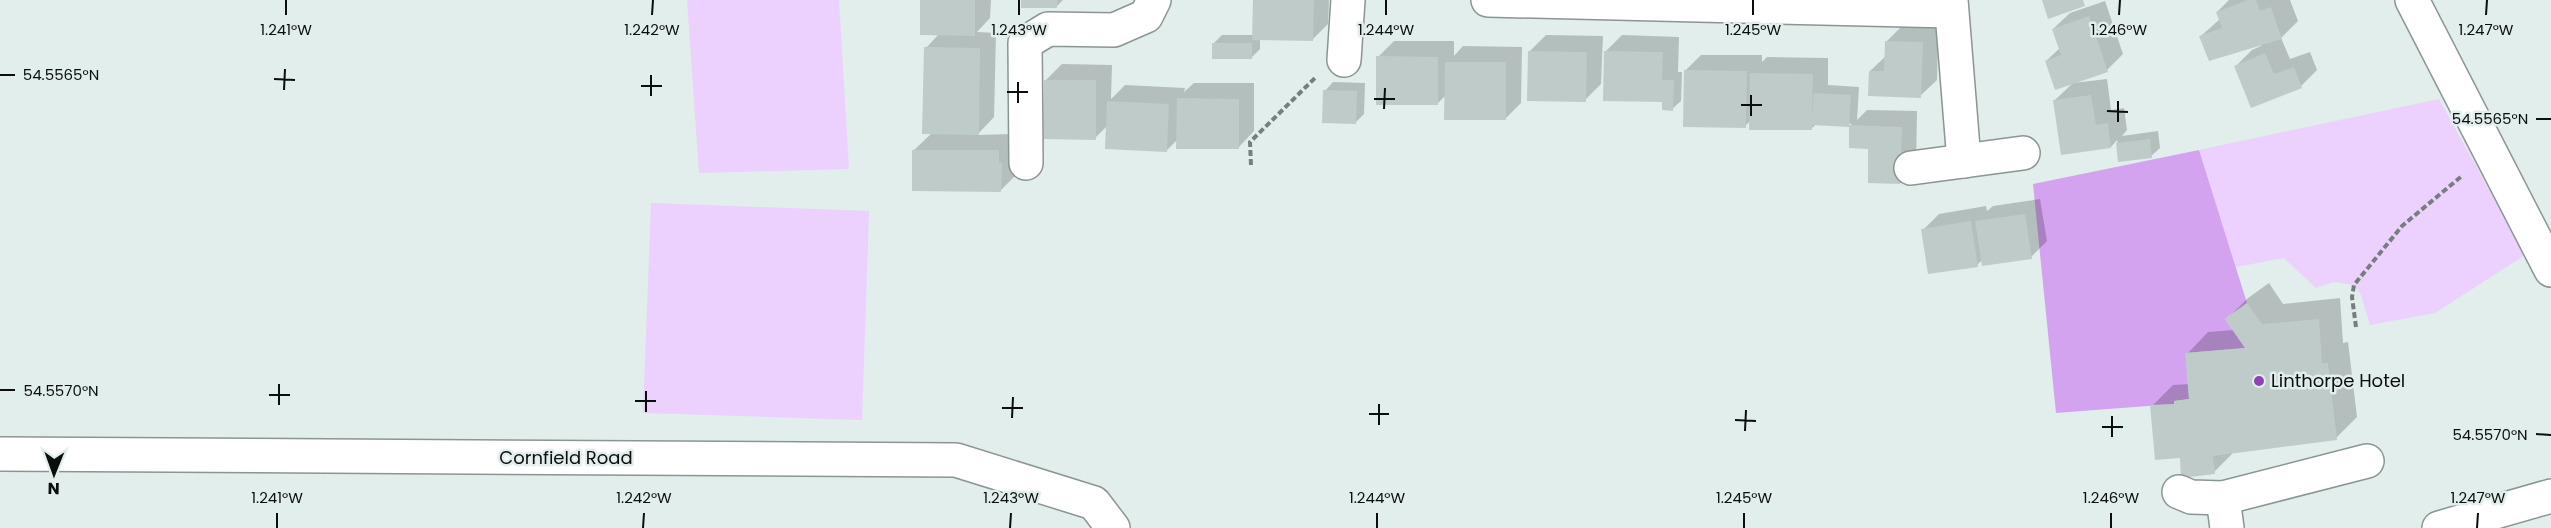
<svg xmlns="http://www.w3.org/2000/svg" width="2551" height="528" font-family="Poppins,sans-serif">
<rect width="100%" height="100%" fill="#e1eeec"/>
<g fill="#ecd0fd">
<polygon points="687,0 839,0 849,169 699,173"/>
<polygon points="2439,99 2525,255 2435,313 2370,325 2361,295 2354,285 2334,282 2316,288 2284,258 2236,267 2199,150"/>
<polygon points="651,203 869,211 862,420 643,413"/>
</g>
<polygon fill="#d3a3ef" points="2199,150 2247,303 2225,319 2245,348 2186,353 2189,399 2174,401 2174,404 2056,413 2033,184"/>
<g fill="#0003">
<polygon points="922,0 991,0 990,18 977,32 996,33 994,117 977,135 1014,134 1017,174 1001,190 913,151 932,133 926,48 939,34"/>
<polygon points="1022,0 1063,0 1056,7"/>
<polygon points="1254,0 1329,0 1328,24 1312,40 1260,39 1260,49 1251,58 1214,43 1222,35 1254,35"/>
<polygon points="2229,0 2290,0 2298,21 2281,38 2290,59 2310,52 2317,70 2301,86 2236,66 2252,50 2261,46 2260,44 2201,36 2220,19 2217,12"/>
<polygon points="2105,1 2123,54 2107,70 2046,61 2060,48 2053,29 2070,13"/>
<polygon points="1902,26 1938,27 1937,80 1920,96 1870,71 1886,56 1886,42"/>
<polygon points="1546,35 1603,36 1601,84 1585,100 1530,51"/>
<polygon points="1622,35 1679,37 1678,72 1682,72 1681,101 1672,109 1663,98 1606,51"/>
<polygon points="1394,41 1454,41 1454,56 1463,46 1522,47 1521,103 1505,119 1446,95 1437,104 1378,57"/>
<polygon points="1701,55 1762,55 1762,62 1767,57 1828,58 1828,85 1859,87 1857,120 1867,110 1917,111 1916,166 1900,183 1870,147 1850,147 1851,123 1848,125 1816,124 1811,129 1750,121 1745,126 1685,71"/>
<polygon points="1062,64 1112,65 1111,99 1125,85 1185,88 1184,92 1194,83 1254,83 1254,131 1238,148 1178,139 1167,150 1108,125 1095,138 1046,80"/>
<polygon points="2107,79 2111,110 2124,108 2127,130 2122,136 2158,131 2160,148 2151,156 2120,160 2117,140 2111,147 2055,100 2073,83"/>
<polygon points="1333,82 1365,83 1364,114 1355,123 1325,91"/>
<polygon points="2040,199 2047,241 2031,257 1982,260 1977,265 1923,230 1939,214 1986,206 1987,211 1993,206"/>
<polygon points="2269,283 2283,304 2340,298 2343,343 2348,342 2357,417 2336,438 2235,451 2214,472 2181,457 2152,406 2173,385 2190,384 2187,354 2208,332 2234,330 2227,319 2248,298"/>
</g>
<g fill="#bfcbc9">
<polygon points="920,0 975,0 975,36 920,35"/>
<rect x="1021" y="0" width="36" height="8"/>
<polygon points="1253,0 1314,0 1313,41 1252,40"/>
<polygon points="2042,0 2083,0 2085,6 2048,19"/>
<polygon points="2248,0 2256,0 2260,11 2271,7 2282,39 2209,61 2199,36 2222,28 2216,12"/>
<polygon points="2089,16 2108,72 2055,90 2045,61 2061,55 2052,29"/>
<polygon points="1885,41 1923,42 1921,98 1868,96 1869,71 1884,71"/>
<rect x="1212" y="43" width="40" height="16"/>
<polygon points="924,47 980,48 979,135 922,134"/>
<polygon points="1528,51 1587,52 1586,102 1527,101"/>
<polygon points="1604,51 1663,52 1662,80 1674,80 1673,111 1662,110 1662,102 1603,101"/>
<polygon points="2265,53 2274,74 2294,67 2302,88 2251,108 2234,66"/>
<polygon points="1376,56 1438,57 1438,105 1376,105"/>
<polygon points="1445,62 1506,62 1506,120 1444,120"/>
<polygon points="1684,70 1747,71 1746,128 1683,127"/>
<polygon points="1750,73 1813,74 1812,116 1814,93 1851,95 1849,127 1812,125 1812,130 1749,130"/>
<polygon points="1044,80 1096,80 1096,140 1043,139"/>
<polygon points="1323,90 1357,91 1356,124 1322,123"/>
<polygon points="2091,95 2096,125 2108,123 2111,148 2061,155 2053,100"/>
<polygon points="1177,98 1239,99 1239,149 1176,149"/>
<polygon points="1107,101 1169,104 1167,152 1105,149"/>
<polygon points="1849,125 1902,127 1900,184 1868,183 1868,149 1849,148"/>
<polygon points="2150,139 2152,158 2118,162 2116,143"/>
<polygon points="912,150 999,150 999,163 1002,163 1001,192 912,191"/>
<polygon points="2025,214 2032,259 1982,266 1975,221"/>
<polygon points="1971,221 1978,267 1928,274 1921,229"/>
<polygon points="2247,303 2262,324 2319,319 2322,363 2328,363 2337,440 2213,456 2215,474 2181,478 2180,458 2155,460 2150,405 2174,404 2174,401 2189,399 2185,353 2245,348 2225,319"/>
</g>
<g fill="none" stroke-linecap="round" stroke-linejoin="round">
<defs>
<g id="minor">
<polyline points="1488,0 1951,11"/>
<polyline points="1951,0 1964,161"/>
<polyline points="2412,0 2551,270"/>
<polyline points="1344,60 1348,0"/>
<polyline points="1026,163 1025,43 1048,29 1114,30 1146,16 1154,0"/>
<polyline points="1911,168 2023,153"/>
<polyline points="0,454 956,460 1094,503 1113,528"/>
<polyline points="2179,492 2191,497 2223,498"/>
<polyline points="2227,528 2223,498 2367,461"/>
<polyline points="2439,528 2551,496"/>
</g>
</defs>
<use href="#minor" stroke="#8a9694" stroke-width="36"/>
<g stroke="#767f7d" stroke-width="4" stroke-dasharray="6 3" stroke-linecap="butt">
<polyline points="1251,165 1250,142 1315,78"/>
<polyline points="2356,327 2352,297 2354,285 2402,226 2463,175"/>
</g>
<use href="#minor" stroke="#fff" stroke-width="33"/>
</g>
<path fill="none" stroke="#0a0e0d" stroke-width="2" d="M286,15V0M652,15L653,0M1019,15V0M1386,15V0M1753,15V0M2119,15L2120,0M2486,15L2487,0M0,75H15M274,79L295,80M641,86H662M284,90L285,69M1007,92H1028M651,96V75M1374,99H1395M1018,103V82M1741,105H1762M1384,109L1385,88M2107,111L2128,112M1751,116V95M2536,119H2551M2118,122V101M0,390H15M269,395H290M635,401H656M279,405V384M1002,408H1023M646,412V391M1369,414H1389M1012,418L1013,397M1735,420L1756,421M1379,425V404M2102,427H2123M1745,431L1746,410M2536,434L2551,435M2112,437V416M277,528V513M643,528L644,513M1010,528L1011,513M1377,528V513M1744,528V513M2111,528V513M2477,528L2478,513"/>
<circle fill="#8e43b4" stroke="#e1eeec" stroke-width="2" cx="2259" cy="381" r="6"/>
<g text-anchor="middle" stroke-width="5" stroke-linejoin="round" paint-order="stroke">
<g font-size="18" fill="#0a0e0d" stroke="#e1eeec" text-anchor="start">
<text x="2271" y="387">Linthorpe Hotel</text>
</g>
<g font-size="18" fill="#0a0e0d" stroke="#e1eeec">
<text x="566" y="464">Cornfield Road</text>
</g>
</g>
<g font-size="15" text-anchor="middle" fill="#0a0e0d" stroke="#e1eeec" stroke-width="5" stroke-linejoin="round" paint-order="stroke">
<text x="286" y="35">1.241°W</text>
<text x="652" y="35">1.242°W</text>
<text x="1019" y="35">1.243°W</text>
<text x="1386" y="35">1.244°W</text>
<text x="1753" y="35">1.245°W</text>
<text x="2119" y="35">1.246°W</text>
<text x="2486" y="35">1.247°W</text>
<text x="61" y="80">54.5565°N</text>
<text x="2490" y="124">54.5565°N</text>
<text x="61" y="396">54.5570°N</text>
<text x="2490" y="440">54.5570°N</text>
<text x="277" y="503">1.241°W</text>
<text x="644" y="503">1.242°W</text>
<text x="1011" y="503">1.243°W</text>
<text x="1377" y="503">1.244°W</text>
<text x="1744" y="503">1.245°W</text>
<text x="2111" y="503">1.246°W</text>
<text x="2478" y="503">1.247°W</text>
</g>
<g transform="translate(54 474) rotate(181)" stroke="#e1eeec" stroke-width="4.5" paint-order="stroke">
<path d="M0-4.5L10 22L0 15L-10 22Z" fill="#0a0e0d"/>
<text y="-9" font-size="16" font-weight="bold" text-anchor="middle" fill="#0a0e0d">N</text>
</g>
</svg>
